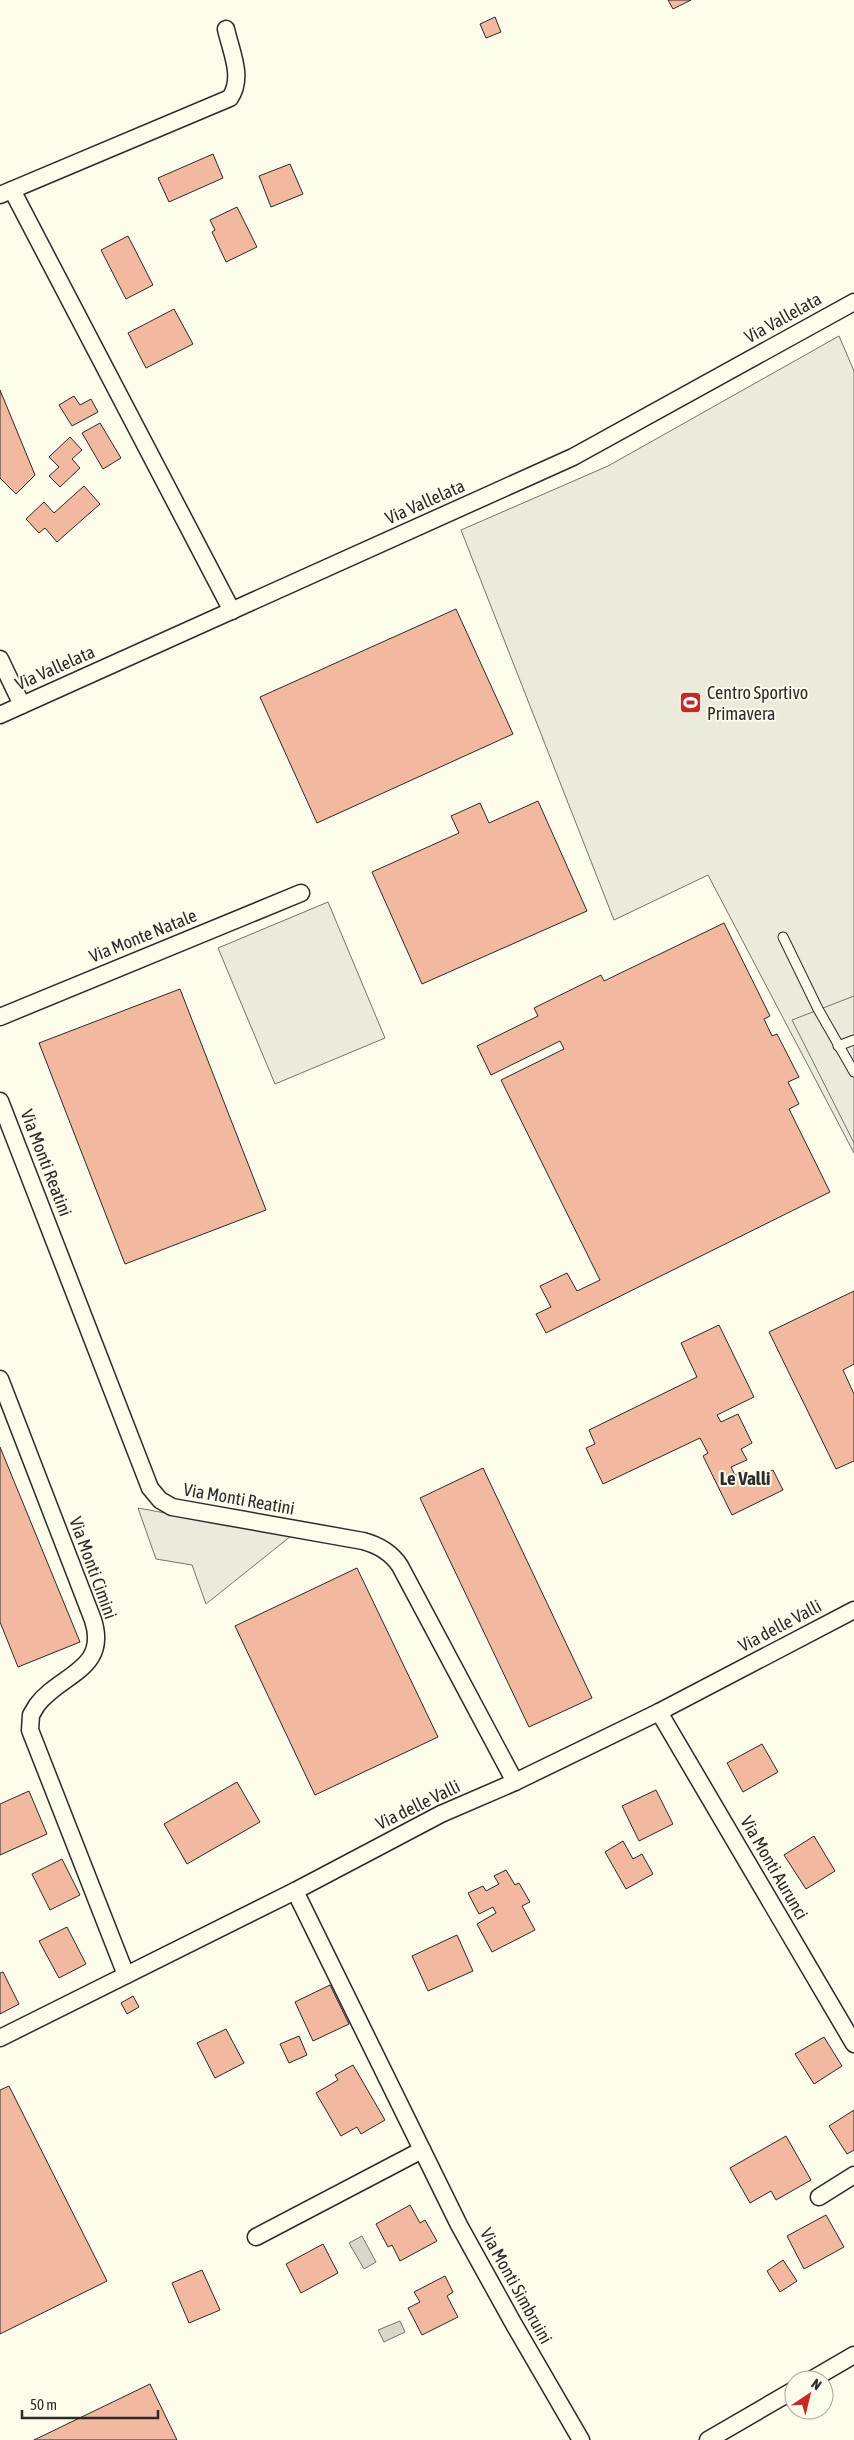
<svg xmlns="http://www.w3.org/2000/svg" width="854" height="2440" font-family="'Asap Condensed',sans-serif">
<rect width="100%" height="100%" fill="#fdfbea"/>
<polygon fill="#ecebdb" stroke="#74746e" points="839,336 854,371 854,1153 708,875 614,920 461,530 608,466"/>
<g fill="#eceadb" stroke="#74746e">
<polygon points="328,902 385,1038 275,1084 218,948"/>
<polygon points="854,996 854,1143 792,1020"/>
<polygon points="138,1508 291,1536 206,1604 192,1565 156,1559"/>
</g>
<g fill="#d8d7c9" stroke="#74746e">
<polygon points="362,2236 376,2262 364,2269 349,2243"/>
<polygon points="400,2321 405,2332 384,2342 378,2330"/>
</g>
<g fill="#f2b8a0" stroke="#2b2b2b">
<polygon points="668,0 691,0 673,9"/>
<polygon points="495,17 501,32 486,38 480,24"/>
<polygon points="213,154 223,178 169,202 158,178"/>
<polygon points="290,164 303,194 271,207 259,176"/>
<polygon points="237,207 257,247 226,262 212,232 215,230 210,220"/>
<polygon points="128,236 153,285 126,299 101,250"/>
<polygon points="174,309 193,344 146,368 128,333"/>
<polygon points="0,390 35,475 16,494 0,478"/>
<polygon points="74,396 80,405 91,399 98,412 72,426 59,405"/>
<polygon points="100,423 121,458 103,469 82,433"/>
<polygon points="70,437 82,450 72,459 80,468 60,487 49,476 59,467 49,457"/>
<polygon points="84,486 100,504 57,542 45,528 39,533 26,519 44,502 54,513"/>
<polygon points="456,609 513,734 317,823 260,697"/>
<polygon points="538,801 587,911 422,984 372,872 459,833 451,816 480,803 489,823"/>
<polygon points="724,923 770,1016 764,1019 772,1036 777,1034 799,1077 788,1082 799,1104 789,1109 830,1192 546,1333 536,1314 551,1307 540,1286 567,1273 577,1291 600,1280 501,1080 564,1049 560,1041 491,1075 477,1046 538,1016 534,1008 601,975 604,981"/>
<polygon points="180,989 266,1210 125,1264 39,1043"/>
<polygon points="854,1291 854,1364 843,1370 854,1394 854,1461 836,1469 769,1332"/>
<polygon points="719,1325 754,1397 717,1415 721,1422 738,1414 752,1443 741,1449 747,1460 731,1467 735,1475 744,1471 749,1481 773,1470 783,1490 732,1515 703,1456 708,1453 700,1438 603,1484 586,1448 595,1444 589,1430 697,1377 681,1343"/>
<polygon points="0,1447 80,1642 18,1667 0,1622"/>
<polygon points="483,1468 592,1698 529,1727 420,1498"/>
<polygon points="357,1568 438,1737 315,1795 235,1626"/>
<polygon points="762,1744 778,1772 743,1792 727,1763"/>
<polygon points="237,1782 260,1822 187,1864 164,1824"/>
<polygon points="656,1790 673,1824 639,1841 622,1806"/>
<polygon points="29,1791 47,1834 0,1855 0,1804"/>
<polygon points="814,1836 835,1871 806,1889 784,1855"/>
<polygon points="623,1841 633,1859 642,1854 653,1874 626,1889 605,1852"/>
<polygon points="62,1859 80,1895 50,1910 32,1874"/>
<polygon points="506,1870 515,1885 519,1883 530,1902 522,1906 535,1930 492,1952 477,1924 496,1913 493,1907 479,1914 468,1893 483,1886 486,1891 499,1884 494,1876"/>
<polygon points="67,1927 86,1964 59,1978 39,1941"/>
<polygon points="457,1935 473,1971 428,1991 412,1956"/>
<polygon points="3,1972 19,2004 0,2014 0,1973"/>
<polygon points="330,1985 349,2024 313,2041 295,2002"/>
<polygon points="133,1996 139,2007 127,2014 121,2003"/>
<polygon points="226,2029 244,2063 215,2078 197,2043"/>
<polygon points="299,2036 307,2055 289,2063 280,2044"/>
<polygon points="824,2037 842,2066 814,2084 795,2054"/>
<polygon points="353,2065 385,2120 361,2134 357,2127 341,2136 316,2093 338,2080 335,2075"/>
<polygon points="9,2086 107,2281 0,2334 0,2090"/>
<polygon points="854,2110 854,2150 847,2154 829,2126"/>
<polygon points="786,2136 811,2180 776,2200 771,2191 750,2203 730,2168"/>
<polygon points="410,2205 420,2223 425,2220 437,2241 400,2261 392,2245 388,2247 376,2224"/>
<polygon points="826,2215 844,2247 804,2269 787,2236"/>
<polygon points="323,2244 338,2273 301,2293 286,2264"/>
<polygon points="783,2260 797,2281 780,2292 767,2271"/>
<polygon points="202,2270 220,2310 189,2323 172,2283"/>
<polygon points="445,2276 453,2292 447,2296 458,2317 422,2335 408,2308 420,2302 414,2292"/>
<polygon points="150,2384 177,2440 34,2440"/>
</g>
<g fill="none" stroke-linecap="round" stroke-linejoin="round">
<defs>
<g id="service">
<polyline points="783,937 818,1009 854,1072"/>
<polyline points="838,1046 854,1040"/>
</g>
<g id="minor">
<polyline points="12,190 232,611"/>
<path d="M0,195L230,98C244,77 231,52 226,29"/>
<polyline points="0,659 22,705"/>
<polyline points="0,715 573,457 854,302"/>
<polyline points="0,1017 301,893"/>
<path d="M0,1101L150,1488L160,1500L172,1507L363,1541C378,1545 391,1552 400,1566L515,1782"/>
<path d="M0,1379L93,1620C109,1670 60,1674 37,1705L31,1715L30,1730L126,1975"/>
<polyline points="659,1712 854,2044"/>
<polyline points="295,1891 459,2225 512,2321 581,2440"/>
<polyline points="0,2038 295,1891 441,1814 515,1782 659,1712 854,1610"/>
<polyline points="819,2197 854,2175"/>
<polyline points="256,2237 422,2150"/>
<polyline points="811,2380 854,2355"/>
<polyline points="708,2440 794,2390"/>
</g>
</defs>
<use href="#service" stroke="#2b2b2b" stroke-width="11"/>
<use href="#minor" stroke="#2b2b2b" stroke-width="19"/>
<use href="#service" stroke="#fdfbea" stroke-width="9"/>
<use href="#minor" stroke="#fdfbea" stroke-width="16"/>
</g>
<defs>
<symbol id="stadium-square" viewBox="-11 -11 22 22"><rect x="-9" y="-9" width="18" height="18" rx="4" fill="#c62828" stroke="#fdfbea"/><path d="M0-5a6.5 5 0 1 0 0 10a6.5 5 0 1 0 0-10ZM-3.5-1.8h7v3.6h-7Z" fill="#fff"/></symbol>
</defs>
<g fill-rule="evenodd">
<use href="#stadium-square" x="678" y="690" width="25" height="25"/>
</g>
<g text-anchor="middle" stroke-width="4" stroke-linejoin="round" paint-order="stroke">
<g font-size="18" fill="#2b2b2b" stroke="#fdfbea">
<text transform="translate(783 318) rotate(-29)" y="6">Via Vallelata</text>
<text transform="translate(425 502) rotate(-24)" y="6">Via Vallelata</text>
<text transform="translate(55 668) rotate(-24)" y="6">Via Vallelata</text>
<text transform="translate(143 936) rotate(-22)" y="6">Via Monte Natale</text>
<text transform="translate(46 1163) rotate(69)" y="6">Via Monti Reatini</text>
<text transform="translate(239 1499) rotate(10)" y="6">Via Monti Reatini</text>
<text transform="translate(93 1568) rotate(70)" y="6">Via Monti Cimini</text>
<text transform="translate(780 1626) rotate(-28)" y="6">Via delle Valli</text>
<text transform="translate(418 1805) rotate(-26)" y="6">Via delle Valli</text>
<text transform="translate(774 1868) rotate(60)" y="6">Via Monti Aurunci</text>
<text transform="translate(516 2286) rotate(61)" y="6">Via Monti Simbruini</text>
</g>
<g font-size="18" fill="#2b2b2b" stroke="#fdfbea" text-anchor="start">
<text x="707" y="699">Centro Sportivo<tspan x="707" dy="21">Primavera</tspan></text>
</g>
<g font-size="19" font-weight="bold" fill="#2b2b2b" stroke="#fdfbea">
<text x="745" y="1485">Le Valli</text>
</g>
</g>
<g transform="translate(809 2395) rotate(35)"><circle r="24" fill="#fdfbea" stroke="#a9a89e"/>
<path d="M0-4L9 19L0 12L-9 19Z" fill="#c62828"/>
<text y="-8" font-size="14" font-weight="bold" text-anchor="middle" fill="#2b2b2b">N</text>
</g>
<path d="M22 2410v8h136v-8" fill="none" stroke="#2b2b2b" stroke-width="2.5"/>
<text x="30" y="2410" font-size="15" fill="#2b2b2b" stroke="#fdfbea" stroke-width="4" paint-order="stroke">50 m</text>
</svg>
